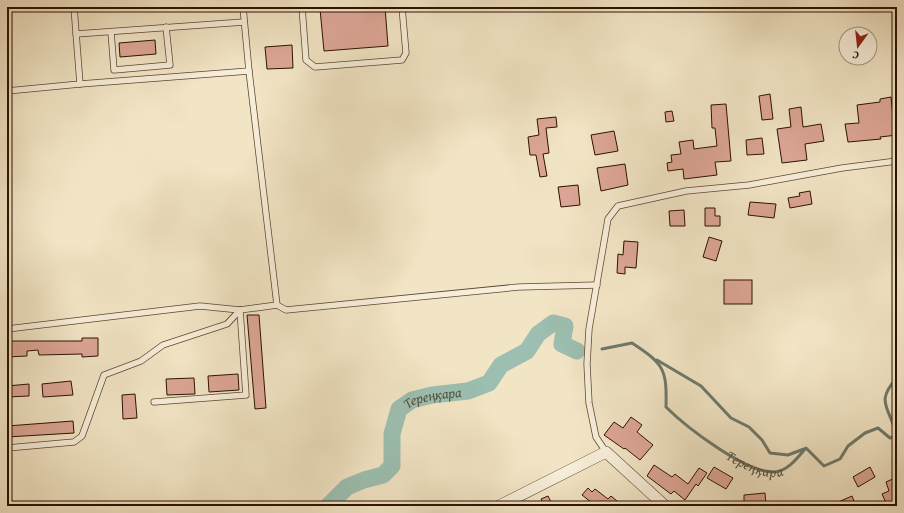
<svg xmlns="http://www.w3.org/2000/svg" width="904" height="513" font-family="'Gentium Book Plus',serif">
<rect width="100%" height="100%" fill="#f2e5c5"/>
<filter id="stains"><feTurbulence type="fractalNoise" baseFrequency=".005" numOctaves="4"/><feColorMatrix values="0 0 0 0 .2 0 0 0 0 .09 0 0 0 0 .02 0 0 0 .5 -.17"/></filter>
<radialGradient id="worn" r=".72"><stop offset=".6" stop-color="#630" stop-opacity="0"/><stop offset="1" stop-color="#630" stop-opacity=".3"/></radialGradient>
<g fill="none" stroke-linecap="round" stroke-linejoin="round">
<g stroke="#6f796b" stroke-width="3">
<path id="s1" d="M602,349L632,343C664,364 667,369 666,407C686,427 747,474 775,472C788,471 798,457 806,448L824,466L840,459L848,446L865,433L878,428L890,438L896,436C892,409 873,403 897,378"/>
<polyline points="657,360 701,386 731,418 749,427 762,440 770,453 788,455 804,449"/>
</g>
<path stroke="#9cbfb1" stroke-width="17" id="s2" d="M328,506L347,487L364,480L383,475L392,466V434L399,409L412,400L432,395L468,391L489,383L501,365L527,351L538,334L553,323L565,326L562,344L577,351"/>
</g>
<g fill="#dca696" stroke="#2c1101">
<polygon points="341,7 385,7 388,46 324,51 320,9"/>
<polygon points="155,40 156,54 120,57 119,43"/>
<polygon points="292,45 293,68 267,69 265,47"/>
<polygon points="770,94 773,119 762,120 759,96"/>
<polygon points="891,97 893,117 897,116 897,135 880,137 881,139 848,142 845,124 859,123 857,105 880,102 880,99"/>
<polygon points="726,104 731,161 715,162 717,175 684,179 683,169 668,171 667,163 672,162 671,155 681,154 679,142 693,140 694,149 717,146 715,128 712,128 711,105"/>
<polygon points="801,107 803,127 821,124 824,141 805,144 807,160 782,163 777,129 791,127 789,109"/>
<polygon points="672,111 674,121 666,122 665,112"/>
<polygon points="556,117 557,127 546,128 549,153 543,154 547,176 540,177 536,155 530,155 528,137 539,135 537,119"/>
<polygon points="614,131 618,151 595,155 591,135"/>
<polygon points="762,138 764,154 747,155 746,140"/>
<polygon points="625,164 628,185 601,191 597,168"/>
<polygon points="578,185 580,205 561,207 558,187"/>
<polygon points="810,191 812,204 790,208 788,198 800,196 799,193"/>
<polygon points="750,202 776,204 774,218 748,215"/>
<polygon points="705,208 715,208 715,216 720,216 720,226 705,226"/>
<polygon points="684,210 685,226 670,226 669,211"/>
<polygon points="709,237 722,241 716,261 703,257"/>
<polygon points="624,241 638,242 636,268 625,267 625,274 617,273 618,254 623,255"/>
<rect x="724" y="280" width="28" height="24"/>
<polygon points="247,315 259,315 266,408 255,409"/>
<polygon points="82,338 98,338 98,356 82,357 82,354 39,355 38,350 27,351 27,356 7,357 7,341 82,341"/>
<polygon points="238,374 239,390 209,392 208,376"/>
<polygon points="194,378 195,394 167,395 166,379"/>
<polygon points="71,381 73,395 43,397 42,384"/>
<polygon points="29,384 29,396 7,397 7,386"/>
<polygon points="135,394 137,418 123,419 122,395"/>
<polygon points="631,417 642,425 637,432 653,445 640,460 625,448 624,449 604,435 614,422 623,428"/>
<polygon points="73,421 74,433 7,437 7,426"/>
<polygon points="654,465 672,477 675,474 688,484 699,468 707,473 698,486 696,484 685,500 674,491 671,494 647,476"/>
<polygon points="714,467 733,478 726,489 707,478"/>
<polygon points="870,467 875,477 858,487 853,477"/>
<polygon points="897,477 897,506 894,502 887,505 882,494 889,491 886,482"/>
<polygon points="588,488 592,492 595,489 608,499 611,496 623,506 596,506 582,495"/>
<polygon points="765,493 766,506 744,506 744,495"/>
<polygon points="548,496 553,506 545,506 541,499"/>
<polygon points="852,496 856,506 829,506"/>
</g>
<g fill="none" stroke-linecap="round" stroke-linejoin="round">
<defs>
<g id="lane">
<polyline points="302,7 306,60 315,67 402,60 406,53 402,7"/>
<polyline points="111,32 114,70 170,65 166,27"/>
<polyline points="76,34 244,22"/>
<polyline points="249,71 277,305 286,310 519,287 597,285"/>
<polyline points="80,84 249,71 243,7"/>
<polyline points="7,91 80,84 74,7"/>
<polyline points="7,329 200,306 240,310 277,305"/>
<polyline points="154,402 246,395 240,310"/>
<polyline points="7,448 74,442 82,436 104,375 141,361 163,345 227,324 240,310"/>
<polyline points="606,452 596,437 589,403 587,364 589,329 608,219 618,206 686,191 749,185 842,168 897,161"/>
</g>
<polyline id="street" points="499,506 606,452 665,506"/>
</defs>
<use href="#lane" stroke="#5e4632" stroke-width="7"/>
<use href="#street" stroke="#5e4632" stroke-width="12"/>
<use href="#lane" stroke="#f7eed9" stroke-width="5.5"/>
<use href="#street" stroke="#f7eed9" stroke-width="11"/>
</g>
<g text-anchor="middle" stroke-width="3" stroke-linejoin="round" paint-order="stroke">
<g font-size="14" font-style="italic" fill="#534e3f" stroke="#f7eed9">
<text dy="5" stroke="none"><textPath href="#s2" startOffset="172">Тереңқара</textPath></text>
<text dy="5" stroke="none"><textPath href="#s1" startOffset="216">Тереңқара</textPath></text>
</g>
</g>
<rect width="904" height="513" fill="none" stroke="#f2e5c5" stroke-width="24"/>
<rect x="8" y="8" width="888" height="497" fill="none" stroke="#2c1101" stroke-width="2"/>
<rect x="12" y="12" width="880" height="489" fill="none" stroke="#2c1101"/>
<g transform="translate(858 46) rotate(195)"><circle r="19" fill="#f7eed9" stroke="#a69683"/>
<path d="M0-3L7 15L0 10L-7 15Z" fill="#8f2418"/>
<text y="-6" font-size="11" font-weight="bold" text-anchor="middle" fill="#2c1101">С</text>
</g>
<rect width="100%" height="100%" filter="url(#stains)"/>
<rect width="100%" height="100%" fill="url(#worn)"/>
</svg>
